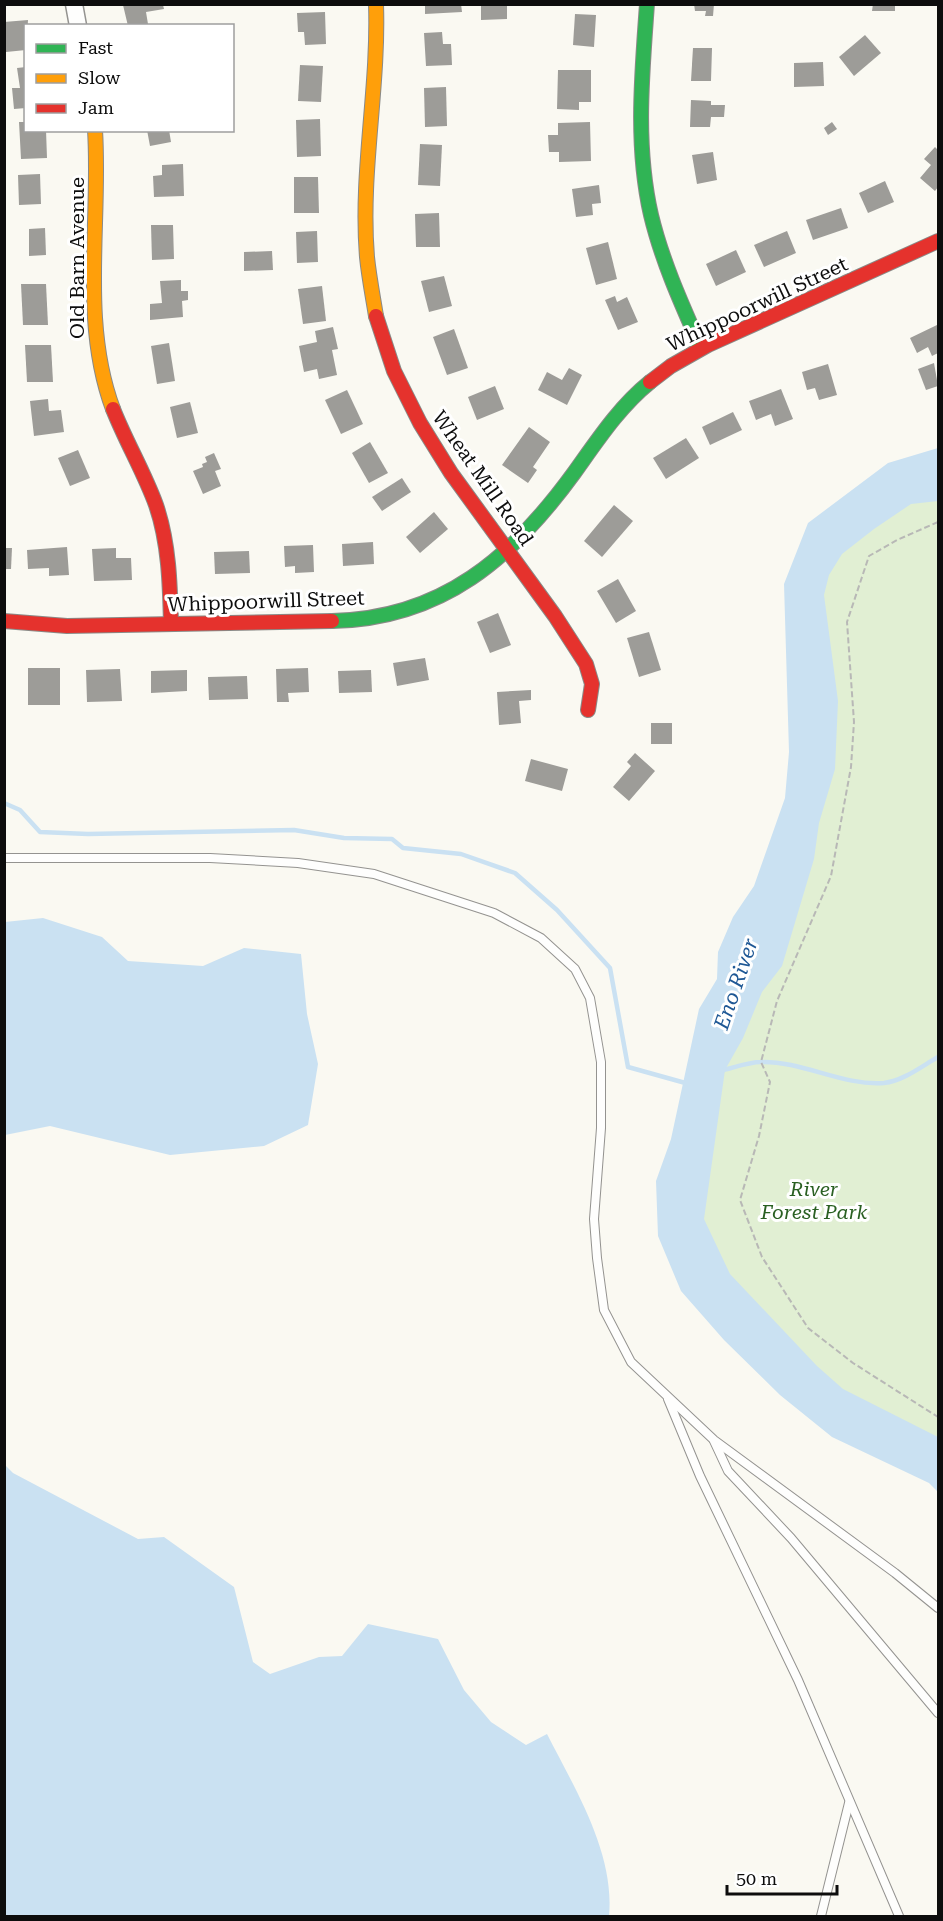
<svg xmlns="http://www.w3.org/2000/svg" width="943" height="1921" font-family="'Roboto Serif',serif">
<rect width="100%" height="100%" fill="#faf9f2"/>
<polygon fill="#e1efd3" points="938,485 938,1474 792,1377 688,1249 687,1177 834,741 814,542"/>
<g fill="#cae1f2">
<polygon points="938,448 938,501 911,504 874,529 842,554 829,575 824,595 838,701 835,769 819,823 814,859 782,966 762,992 743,1038 725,1070 704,1219 730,1274 817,1366 843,1389 938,1437 938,1492 929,1483 832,1437 780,1395 724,1340 681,1291 658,1236 656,1181 671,1139 699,1009 717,979 718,952 733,917 754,886 785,798 789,752 784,584 808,523 888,463"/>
<polygon points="43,918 102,937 128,961 203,966 244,948 301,954 307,1014 318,1064 308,1125 264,1146 170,1155 50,1126 5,1135 5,922"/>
<path d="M5,1465L13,1473L138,1539L164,1537L234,1587L253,1662L270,1674L319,1657L342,1656L368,1624L438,1639L464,1690L491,1722L526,1745L547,1734C575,1789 615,1853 609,1916H5Z"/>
</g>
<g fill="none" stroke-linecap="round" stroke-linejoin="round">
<g stroke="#cae1f2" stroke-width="4.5">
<polyline points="4,803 20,810 40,832 88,834 294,830 344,838 392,839 403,848 461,854 515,873 557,910 610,968 628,1067 689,1084"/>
<path d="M720,1071C733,1068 748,1062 761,1062C803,1061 842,1086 884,1083C903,1081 922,1066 938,1057"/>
</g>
</g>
<g fill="#9d9c98">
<polygon points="425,4 461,4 462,12 425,14"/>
<polygon points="481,4 507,4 507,19 481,20"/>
<polygon points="694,4 714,4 713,16 705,16 706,11 695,11"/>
<polygon points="873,4 895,4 895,11 872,11"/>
<polygon points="123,5 163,5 164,9 146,12 148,24 128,26"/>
<polygon points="325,12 326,44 305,45 304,32 298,32 297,13"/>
<polygon points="575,14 596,15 594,47 573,45"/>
<polygon points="28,20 26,50 6,52 4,22"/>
<polygon points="442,32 443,44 451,44 452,65 426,66 424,33"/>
<polygon points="865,35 881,53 854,76 839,57"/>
<polygon points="693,48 712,48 711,81 691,81"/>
<polygon points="823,62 824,86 794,87 794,63"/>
<polygon points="300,65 323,66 321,102 298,101"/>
<polygon points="26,67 26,108 14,109 12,88 20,88 17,68"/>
<polygon points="558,70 591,70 591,102 579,102 579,110 557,109"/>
<polygon points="446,87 447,126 425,127 424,88"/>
<polygon points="691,100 711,101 711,105 725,105 724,117 711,117 710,127 690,127"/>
<polygon points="320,119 321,156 297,157 296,120"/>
<polygon points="19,122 26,122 26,130 46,130 47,158 21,159"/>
<polygon points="590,122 591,161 559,162 559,152 549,152 548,135 558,135 558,123"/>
<polygon points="832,122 837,129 828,135 824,128"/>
<polygon points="147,130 169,130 171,142 150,146"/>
<polygon points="420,144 442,145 440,186 418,185"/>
<polygon points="935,147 938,150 938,187 935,191 920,178 931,165 924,159"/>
<polygon points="713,152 717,180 697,184 692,155"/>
<polygon points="183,164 184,196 154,197 153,176 162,175 162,165"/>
<polygon points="40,174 41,204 19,205 18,175"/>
<polygon points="294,177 318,177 319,213 294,213"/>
<polygon points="885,181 894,202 868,213 859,193"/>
<polygon points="599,185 601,203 592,204 593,215 576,217 572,189"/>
<polygon points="841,208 848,228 813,240 806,220"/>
<polygon points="439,213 440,247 416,247 415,214"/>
<polygon points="151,225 173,225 174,259 152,260"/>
<polygon points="45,228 46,255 29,256 29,229"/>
<polygon points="317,231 318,262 297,263 296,232"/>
<polygon points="787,231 796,253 764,267 754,245"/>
<polygon points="608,242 617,279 596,285 586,248"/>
<polygon points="736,250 746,272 716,286 706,264"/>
<polygon points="272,251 273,270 244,271 244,252"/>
<polygon points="444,276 452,306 429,312 421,281"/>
<polygon points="181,280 181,291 188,291 188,300 182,301 183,317 150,320 150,304 162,303 160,281"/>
<polygon points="21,284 46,284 48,325 23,325"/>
<polygon points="322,286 326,321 303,324 298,289"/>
<polygon points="615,296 617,302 627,297 638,322 618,330 605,300"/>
<polygon points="937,325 938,353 932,356 928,347 917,353 910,338"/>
<polygon points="333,327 338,349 332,350 337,375 319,379 317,369 304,372 299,346 317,342 315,331"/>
<polygon points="454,329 468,368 447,375 433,337"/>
<polygon points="169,343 175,381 157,384 151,346"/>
<polygon points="25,345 51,345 53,382 27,382"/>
<polygon points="934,363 938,386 926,390 918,369"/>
<polygon points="828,364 837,395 819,400 815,388 807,390 802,372"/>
<polygon points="569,368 582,375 567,405 538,390 547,372 562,380"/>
<polygon points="495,386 504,409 477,420 468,397"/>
<polygon points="781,389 793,419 775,426 771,414 756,420 749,401"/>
<polygon points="347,390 363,424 341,434 325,400"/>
<polygon points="48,399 49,411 61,410 64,432 34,436 30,401"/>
<polygon points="190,402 198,433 177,438 170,407"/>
<polygon points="733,412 742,430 710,445 702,427"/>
<polygon points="529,427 550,442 533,467 537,470 528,483 502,465"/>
<polygon points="686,438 699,458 666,479 653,458"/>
<polygon points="370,442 388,473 369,483 352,453"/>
<polygon points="78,450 90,478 70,486 58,458"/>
<polygon points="214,453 221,469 215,471 221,486 203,494 193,471 203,467 202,464 207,462 205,457"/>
<polygon points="402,478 411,492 382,511 372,497"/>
<polygon points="614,505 633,521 602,557 584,541"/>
<polygon points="434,512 448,529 420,553 406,537"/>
<polygon points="373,542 374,564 343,566 342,544"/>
<polygon points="313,545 314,572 295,573 295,566 285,567 284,546"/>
<polygon points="67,547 69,575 49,576 49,568 28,569 27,550"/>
<polygon points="5,548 12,548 11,569 5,569"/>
<polygon points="116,548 116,558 131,558 132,580 94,581 92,549"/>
<polygon points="249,551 250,573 215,574 214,552"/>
<polygon points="618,579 636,611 616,623 597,591"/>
<polygon points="498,613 511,645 490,653 477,622"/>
<polygon points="649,632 661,670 639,677 627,638"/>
<polygon points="425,658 429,680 397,686 393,663"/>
<rect x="28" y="668" width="32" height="37"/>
<polygon points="308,668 309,692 288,693 289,702 277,702 276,669"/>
<polygon points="120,669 122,701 87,702 86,670"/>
<polygon points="187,670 187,691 151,693 151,671"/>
<polygon points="371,670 372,692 339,693 338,671"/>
<polygon points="247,676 248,699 209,700 208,677"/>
<polygon points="531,690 531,700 519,701 521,723 499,725 497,692"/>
<rect x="651" y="723" width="21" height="21"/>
<polygon points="635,753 655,771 629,801 613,787 631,766 627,762"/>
<polygon points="531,759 568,769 562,791 525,781"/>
</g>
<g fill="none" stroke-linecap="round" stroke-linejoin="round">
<defs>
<g id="lane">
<polyline points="4,858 210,858 298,863 374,874 494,913 541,938 575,969 590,998 601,1062 601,1128 594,1219 597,1258 604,1310 631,1362 714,1440 895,1573 938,1608"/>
<polyline points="668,1399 700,1476 798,1680 899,1916"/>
<polyline points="714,1441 728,1471 791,1538 938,1713"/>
<polyline points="821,1916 849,1803"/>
</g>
<polyline id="street" points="74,4 78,26"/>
<g id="fast">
<path d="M647,4C642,74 635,145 651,215C662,261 682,305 701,348"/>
<path d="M332,621C442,619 513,557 574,473C597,441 619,407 650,382"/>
</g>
<g id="slow">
<path d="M376,4C379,88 360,173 367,257C369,277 373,297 376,316"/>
<path d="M95,130C101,221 80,321 113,409"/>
</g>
<g id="jam">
<polyline points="376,316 394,371 420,423 451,473 555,616 586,664 592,684 588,710"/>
<polyline points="650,382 671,366 708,345 938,241"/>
<path d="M113,409C126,442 144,472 156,505C169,543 170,584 171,624"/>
<polyline points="4,621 67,626 332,621"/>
</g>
</defs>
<use href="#lane" stroke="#949390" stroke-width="10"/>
<use href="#street" stroke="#949390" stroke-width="19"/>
<use href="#fast" stroke="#8a8a87" stroke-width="16"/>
<use href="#slow" stroke="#8a8a87" stroke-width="16"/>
<use href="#jam" stroke="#8a8a87" stroke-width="16"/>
<polyline stroke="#b8b8b6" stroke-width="2" stroke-dasharray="6 3" stroke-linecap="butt" points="938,522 897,540 869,556 847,622 854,722 851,767 831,876 777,1001 761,1062 770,1082 759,1136 740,1200 762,1257 808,1328 853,1363 938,1417"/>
<use href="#lane" stroke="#fefefd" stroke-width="8"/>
<use href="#street" stroke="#fefefd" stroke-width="16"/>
<use href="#fast" stroke="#30b455" stroke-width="14"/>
<use href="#slow" stroke="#ff9f0a" stroke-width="14"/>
<use href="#jam" stroke="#e5322d" stroke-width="14"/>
</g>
<g text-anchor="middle" stroke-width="6" stroke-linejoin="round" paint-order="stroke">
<g font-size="20" fill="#0d0d0d" stroke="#fff">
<text transform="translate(77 258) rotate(-90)" y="7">Old Barn Avenue</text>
<text transform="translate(757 304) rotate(-25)" y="7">Whippoorwill Street</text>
<text transform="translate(483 478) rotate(55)" y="7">Wheat Mill Road</text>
<text transform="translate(266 601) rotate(-2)" y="7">Whippoorwill Street</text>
</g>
<g font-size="20" font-style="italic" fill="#2a6022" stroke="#fff">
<text x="814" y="1196">River<tspan x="814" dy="23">Forest Park</tspan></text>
</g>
<g font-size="21" font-style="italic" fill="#1f5895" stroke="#fff">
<text transform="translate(736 984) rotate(-71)" y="7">Eno River</text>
</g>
</g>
<rect width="943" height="1921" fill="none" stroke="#0d0d0d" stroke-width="12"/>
<rect x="24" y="24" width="210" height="108" fill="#ffffff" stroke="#9e9e9e" stroke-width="1.5"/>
<rect x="36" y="44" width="30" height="9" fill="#30b455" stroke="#9e9e9e" stroke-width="1.5"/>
<text x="78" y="54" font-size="18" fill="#0d0d0d">Fast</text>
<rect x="36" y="74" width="30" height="9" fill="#ff9f0a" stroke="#9e9e9e" stroke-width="1.5"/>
<text x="78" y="84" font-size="18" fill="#0d0d0d">Slow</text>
<rect x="36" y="104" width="30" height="9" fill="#e5322d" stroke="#9e9e9e" stroke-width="1.5"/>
<text x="78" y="114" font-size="18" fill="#0d0d0d">Jam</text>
<path d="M727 1885v9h110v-9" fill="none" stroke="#0d0d0d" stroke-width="3"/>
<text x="736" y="1885" font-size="18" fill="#0d0d0d" stroke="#ffffff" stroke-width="4.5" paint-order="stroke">50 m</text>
</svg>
